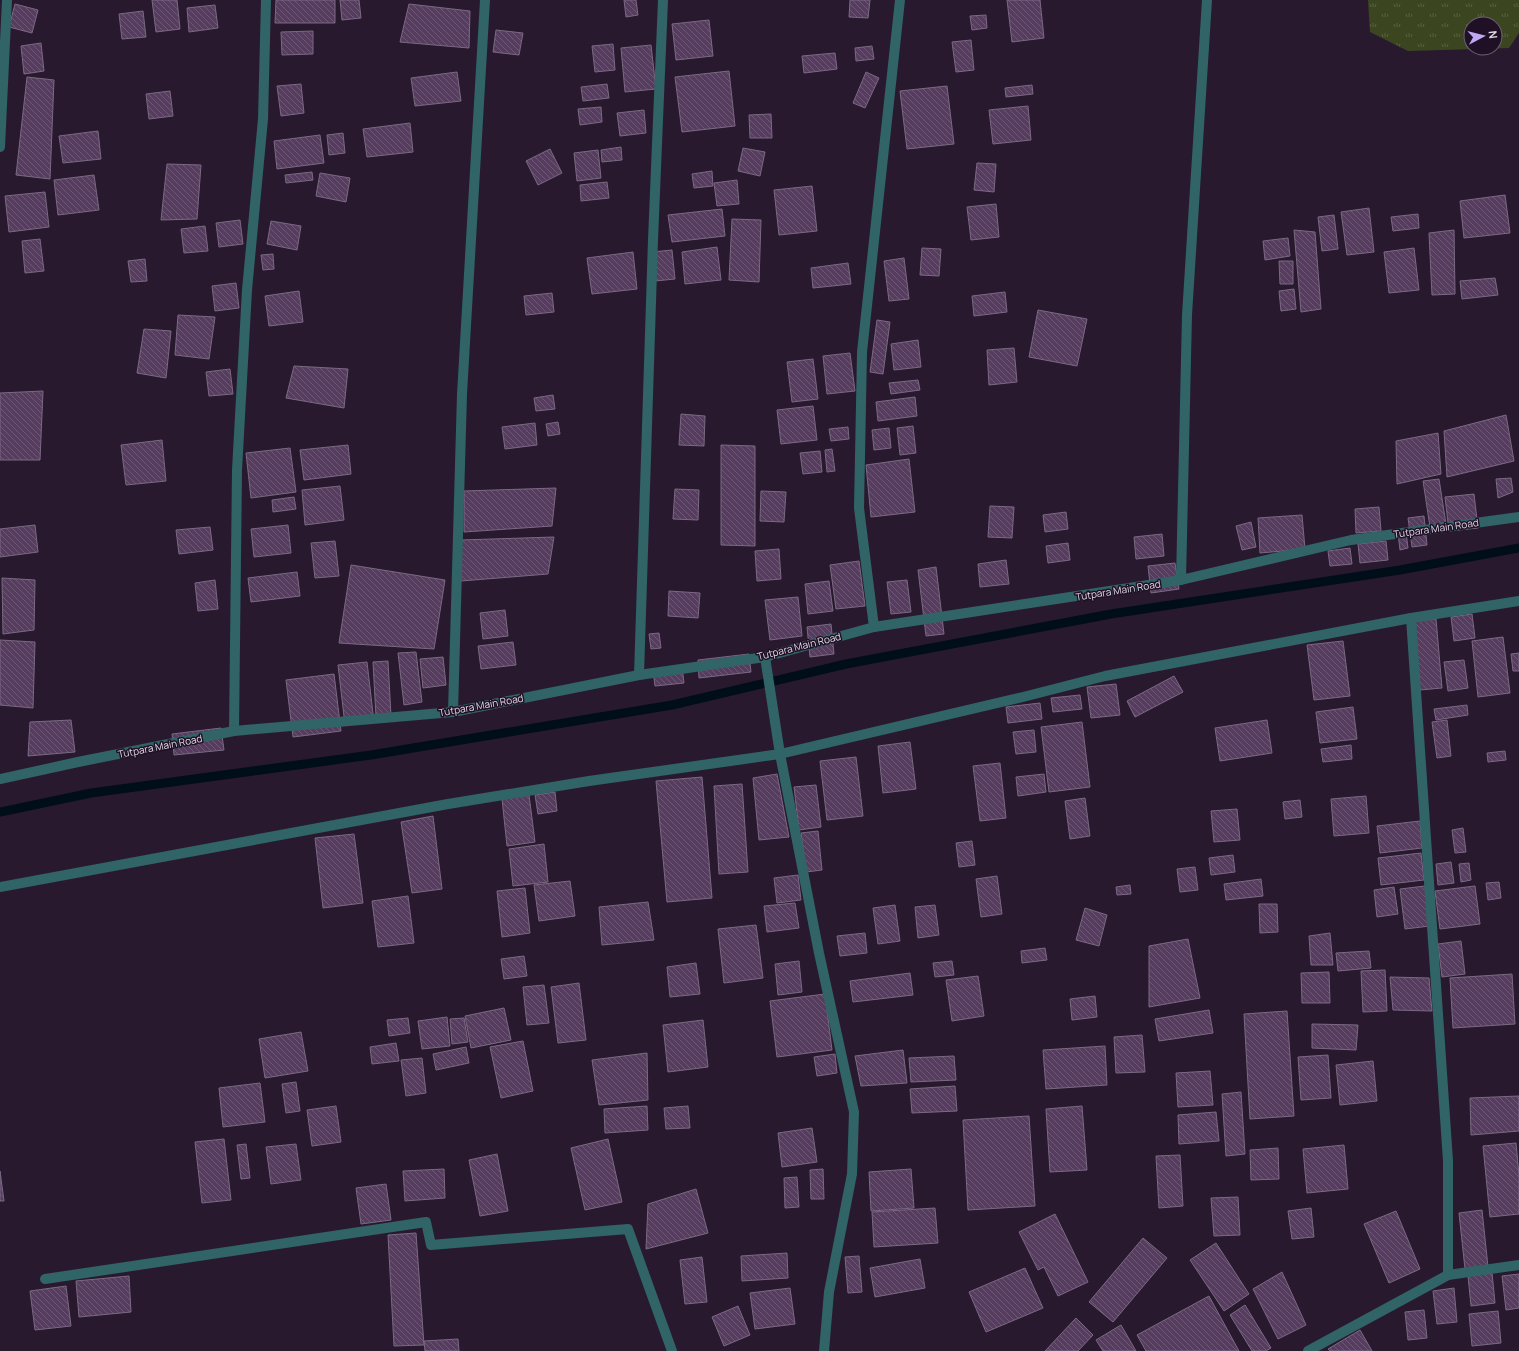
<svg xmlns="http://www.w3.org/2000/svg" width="1519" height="1351" font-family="Manrope,sans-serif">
<defs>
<pattern id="park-tufts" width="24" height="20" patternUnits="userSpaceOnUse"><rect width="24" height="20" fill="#3b4621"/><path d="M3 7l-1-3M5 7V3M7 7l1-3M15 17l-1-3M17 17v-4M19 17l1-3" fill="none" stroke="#576041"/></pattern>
<pattern id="building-back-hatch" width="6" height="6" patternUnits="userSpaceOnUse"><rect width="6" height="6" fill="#563d5f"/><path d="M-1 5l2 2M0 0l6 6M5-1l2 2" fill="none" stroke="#6e5876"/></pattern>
</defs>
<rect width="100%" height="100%" fill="#29192f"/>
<path fill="url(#park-tufts)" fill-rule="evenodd" d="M1368,0H1519V33L1509,48L1408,51L1370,32ZM1471,24H1495V48H1471Z"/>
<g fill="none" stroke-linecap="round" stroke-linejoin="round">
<polyline stroke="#000e1a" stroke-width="9" points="0,812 91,793 371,755 672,705 846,664 1111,614 1400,570 1519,548"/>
</g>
<g fill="url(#building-back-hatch)" stroke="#7b6983">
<polygon points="152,0 177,0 180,29 156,32"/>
<polygon points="276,0 335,0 335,23 275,23"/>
<polygon points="340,0 359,0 361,18 342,20"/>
<polygon points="624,0 636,0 638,15 626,17"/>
<polygon points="850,0 870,0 868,18 849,17"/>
<polygon points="1007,0 1040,0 1044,38 1012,42"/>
<polygon points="15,4 38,10 32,33 9,27"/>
<polygon points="409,4 470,11 469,48 400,42"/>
<polygon points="215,5 218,28 189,32 187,8"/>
<polygon points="143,11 146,37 122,39 119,14"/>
<polygon points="986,15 987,28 972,30 970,16"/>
<polygon points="709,20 713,56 676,60 672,24"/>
<polygon points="496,30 523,33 519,55 493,52"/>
<polygon points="313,31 313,54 282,55 281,32"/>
<polygon points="971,40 974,70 956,72 952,42"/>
<polygon points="41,43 44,71 24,74 21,46"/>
<polygon points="613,44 615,70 595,72 592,46"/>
<polygon points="651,45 656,89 625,92 621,48"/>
<polygon points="872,46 874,59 856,61 855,48"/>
<polygon points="835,53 837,69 804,73 802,56"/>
<polygon points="729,71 735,126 682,132 675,77"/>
<polygon points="457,72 461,101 415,106 411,78"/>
<polygon points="866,72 879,78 865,108 853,103"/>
<polygon points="27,77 54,80 50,179 16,175"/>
<polygon points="301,84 304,113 281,116 277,86"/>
<polygon points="607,84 609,98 583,101 581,87"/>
<polygon points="1032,85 1033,94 1006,97 1005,88"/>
<polygon points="947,86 954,144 907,149 900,91"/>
<polygon points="170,91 173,116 149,119 146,94"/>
<polygon points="1028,106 1031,140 993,144 989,110"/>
<polygon points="601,107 602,122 580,125 578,109"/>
<polygon points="644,110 646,133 620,136 617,113"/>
<polygon points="771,114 772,138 750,138 749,115"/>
<polygon points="410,123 413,152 367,157 363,129"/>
<polygon points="98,131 101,159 63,163 59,136"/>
<polygon points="343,133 345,153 329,155 327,135"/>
<polygon points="320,135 324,163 277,169 274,141"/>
<polygon points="621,147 622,160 602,162 601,150"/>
<polygon points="743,148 765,152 760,176 738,171"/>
<polygon points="550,149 562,173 538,185 526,161"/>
<polygon points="598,150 601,178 577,181 574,153"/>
<polygon points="977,163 996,164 994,192 974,190"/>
<polygon points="167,164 201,165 197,219 161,220"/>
<polygon points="712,171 713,186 694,188 692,174"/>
<polygon points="312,172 313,180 286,183 285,175"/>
<polygon points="320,173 350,178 346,202 316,196"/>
<polygon points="94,175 99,210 58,215 54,180"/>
<polygon points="737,180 739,204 717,206 714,183"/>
<polygon points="607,182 609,198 581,201 580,185"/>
<polygon points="812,186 817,231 779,235 774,190"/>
<polygon points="45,192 49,227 9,232 5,196"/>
<polygon points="1505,195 1510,233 1464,238 1460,201"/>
<polygon points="996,204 999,237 971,240 967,207"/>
<polygon points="1369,208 1374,252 1347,255 1341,212"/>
<polygon points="722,209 725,236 672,242 668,215"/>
<polygon points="1418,214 1419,228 1393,231 1391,217"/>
<polygon points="1334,215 1338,249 1322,251 1318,217"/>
<polygon points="732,219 761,220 759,282 729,280"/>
<polygon points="240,220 243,244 219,247 216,223"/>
<polygon points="271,221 301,226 297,250 267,244"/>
<polygon points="205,226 208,251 184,253 181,229"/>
<polygon points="1294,230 1315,232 1321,309 1301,312"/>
<polygon points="1454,230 1455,294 1432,295 1429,233"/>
<polygon points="1288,238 1290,256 1265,260 1263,241"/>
<polygon points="40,239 44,271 25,273 22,241"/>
<polygon points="717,247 721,280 685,284 682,252"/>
<polygon points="922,248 941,249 939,276 920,275"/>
<polygon points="1414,248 1419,290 1389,293 1384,252"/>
<polygon points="672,250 675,279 655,281 652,252"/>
<polygon points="633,252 637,289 592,294 587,258"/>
<polygon points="273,254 274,269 263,270 261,255"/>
<polygon points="904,258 909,299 889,301 884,261"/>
<polygon points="145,259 147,281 131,282 128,261"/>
<polygon points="1279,261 1293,261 1293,284 1280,284"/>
<polygon points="848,263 851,284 813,288 811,268"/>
<polygon points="1495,278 1498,295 1462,299 1460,281"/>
<polygon points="236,283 239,308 215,311 212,286"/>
<polygon points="1294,289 1296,309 1281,311 1279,291"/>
<polygon points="299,291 303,322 269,326 265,296"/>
<polygon points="1005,292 1007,312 974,316 972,296"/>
<polygon points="552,293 554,312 526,315 524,296"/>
<polygon points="1038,310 1087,319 1077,366 1029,357"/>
<polygon points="178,315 215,317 209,359 175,355"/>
<polygon points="877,320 890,322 883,374 870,372"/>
<polygon points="144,329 171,331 166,378 137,373"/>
<polygon points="918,340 921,367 894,370 891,344"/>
<polygon points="1014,348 1017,382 989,385 987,350"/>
<polygon points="850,353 855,391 827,394 823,356"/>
<polygon points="813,359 818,399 792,402 787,362"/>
<polygon points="294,366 348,369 344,408 286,398"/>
<polygon points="230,369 233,394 209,396 206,372"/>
<polygon points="918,380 920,390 891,394 889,383"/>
<polygon points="43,391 40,460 0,460 0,393"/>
<polygon points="553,395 555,409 536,411 534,398"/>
<polygon points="915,397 917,416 878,421 876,402"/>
<polygon points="813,406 817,440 781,444 777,410"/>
<polygon points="681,414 705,416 704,446 679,445"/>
<polygon points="1506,415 1514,461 1447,477 1444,431"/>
<polygon points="558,422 560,434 548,436 546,424"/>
<polygon points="535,423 537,445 505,449 502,427"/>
<polygon points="913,426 916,453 900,455 897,428"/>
<polygon points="848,427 849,439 831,441 829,429"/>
<polygon points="889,428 891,448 874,450 872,430"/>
<polygon points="1438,433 1441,474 1397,484 1396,441"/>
<polygon points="162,440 166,481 126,485 121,445"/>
<polygon points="348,445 351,474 304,480 300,450"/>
<polygon points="721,445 755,446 755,546 721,545"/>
<polygon points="290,448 296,492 251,498 246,453"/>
<polygon points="832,449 835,471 827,472 825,450"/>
<polygon points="820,451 822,472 803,474 800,453"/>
<polygon points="909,459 915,512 871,517 866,465"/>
<polygon points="1511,478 1513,492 1498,498 1496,479"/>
<polygon points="1439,479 1446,524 1430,527 1423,481"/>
<polygon points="340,486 344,520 305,525 302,490"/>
<polygon points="556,488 552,526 464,532 464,491"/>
<polygon points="675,489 699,490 698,520 673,519"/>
<polygon points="761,491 786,492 784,522 760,521"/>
<polygon points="1474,494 1478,528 1449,531 1445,497"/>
<polygon points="294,497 296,509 273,512 272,500"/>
<polygon points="990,506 1014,507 1012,538 988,537"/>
<polygon points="1379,507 1381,531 1356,533 1355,509"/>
<polygon points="1066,512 1068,529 1045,532 1043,515"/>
<polygon points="1302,515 1305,549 1260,553 1258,518"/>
<polygon points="1424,516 1427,545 1412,547 1408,518"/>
<polygon points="1251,522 1256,547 1242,550 1236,526"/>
<polygon points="35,525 38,552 0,557 0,529"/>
<polygon points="288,525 291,553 254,557 251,529"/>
<polygon points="210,527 213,550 179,554 176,530"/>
<polygon points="1406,532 1408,548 1400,550 1398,533"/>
<polygon points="1162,534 1164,556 1136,559 1134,537"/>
<polygon points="554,537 548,574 461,581 461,540"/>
<polygon points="335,541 339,576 315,578 311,543"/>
<polygon points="1386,541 1388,560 1360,563 1358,544"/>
<polygon points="1068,543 1070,560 1048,563 1046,546"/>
<polygon points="1350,548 1352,564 1330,566 1328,551"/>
<polygon points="779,549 781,579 757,581 755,551"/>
<polygon points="1006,560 1009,584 980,587 978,564"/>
<polygon points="859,561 865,606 836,609 830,565"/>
<polygon points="1175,563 1179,589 1151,593 1148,566"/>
<polygon points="351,565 445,580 434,649 339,643"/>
<polygon points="936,567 944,634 926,636 918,570"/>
<polygon points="297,572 300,596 251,602 248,578"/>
<polygon points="2,578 35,580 34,630 3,634"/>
<polygon points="215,580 218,609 198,611 195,583"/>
<polygon points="907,580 911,612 891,614 887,582"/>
<polygon points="829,581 833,611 808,614 805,584"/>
<polygon points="669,591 700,593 698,618 668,616"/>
<polygon points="798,597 802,636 770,640 765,600"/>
<polygon points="505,610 508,636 483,639 480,613"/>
<polygon points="1472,614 1475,638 1454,641 1451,617"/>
<polygon points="1436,619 1442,688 1420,690 1414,621"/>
<polygon points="831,624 834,654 810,657 807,627"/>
<polygon points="659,633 661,648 651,649 649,634"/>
<polygon points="1503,637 1510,693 1478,697 1472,641"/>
<polygon points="0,640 35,642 33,708 0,705"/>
<polygon points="1343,641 1350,696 1314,700 1307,645"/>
<polygon points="513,642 516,665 481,669 478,646"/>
<polygon points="416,652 422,702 404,705 398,653"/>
<polygon points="1519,653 1519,671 1513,671 1511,654"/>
<polygon points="749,654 751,672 699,678 698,660"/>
<polygon points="443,657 446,685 423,688 420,659"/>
<polygon points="1464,660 1468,688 1448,691 1444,662"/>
<polygon points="388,661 391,716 376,717 373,662"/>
<polygon points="367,662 374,722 345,725 338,665"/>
<polygon points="682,667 684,683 655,686 653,670"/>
<polygon points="334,674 341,731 293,737 286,680"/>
<polygon points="1174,676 1183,692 1135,717 1127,701"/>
<polygon points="1116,684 1120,715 1091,718 1087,687"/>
<polygon points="1080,695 1082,709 1053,712 1051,698"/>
<polygon points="1040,703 1042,719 1008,723 1006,707"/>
<polygon points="1467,705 1468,715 1436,720 1434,709"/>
<polygon points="1353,707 1357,739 1320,743 1316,712"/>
<polygon points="71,720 75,752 28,756 30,722"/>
<polygon points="1267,720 1272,753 1220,761 1215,728"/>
<polygon points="1447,720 1451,756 1437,758 1432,722"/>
<polygon points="1082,722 1090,787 1049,792 1041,727"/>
<polygon points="221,728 224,750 174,755 172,734"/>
<polygon points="1034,730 1036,752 1016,754 1013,732"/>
<polygon points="910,742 916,789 883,793 878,746"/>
<polygon points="1351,745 1352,759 1323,762 1321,749"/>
<polygon points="1505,751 1506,760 1488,762 1487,753"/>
<polygon points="856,757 863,816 827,820 820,761"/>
<polygon points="1000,763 1006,818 980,821 973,766"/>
<polygon points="777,774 789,837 759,840 753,778"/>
<polygon points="1044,774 1046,792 1018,796 1016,777"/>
<polygon points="702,777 712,898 667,902 656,781"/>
<polygon points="742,784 748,872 719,874 714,786"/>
<polygon points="816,785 821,827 799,830 794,787"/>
<polygon points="555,792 557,811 538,814 535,795"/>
<polygon points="529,795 535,842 507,846 502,799"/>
<polygon points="1366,796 1369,833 1334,836 1331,799"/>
<polygon points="1085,798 1090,836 1070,839 1065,801"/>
<polygon points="1300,800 1302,817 1285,819 1283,802"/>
<polygon points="1237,809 1240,840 1214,842 1211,811"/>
<polygon points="433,816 442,889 412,893 401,822"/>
<polygon points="1420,821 1422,848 1380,853 1377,826"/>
<polygon points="1463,828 1466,852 1455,853 1452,830"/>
<polygon points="818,831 822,870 806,872 801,833"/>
<polygon points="354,834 363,903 323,908 315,838"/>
<polygon points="972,841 975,865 959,867 956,843"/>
<polygon points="544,844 548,882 513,886 509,849"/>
<polygon points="1421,853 1424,880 1381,885 1378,858"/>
<polygon points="1233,855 1235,872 1211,875 1209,858"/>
<polygon points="1451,862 1454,883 1438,885 1436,864"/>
<polygon points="1469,863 1471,880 1461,882 1459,864"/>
<polygon points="1195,867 1198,890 1180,892 1177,869"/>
<polygon points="798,875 801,900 777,903 774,878"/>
<polygon points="997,876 1002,914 981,917 976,879"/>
<polygon points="1261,879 1263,896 1226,900 1224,884"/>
<polygon points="570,881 575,916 539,921 534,885"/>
<polygon points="1499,882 1501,898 1488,900 1486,883"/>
<polygon points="1130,885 1131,894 1117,895 1116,887"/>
<polygon points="1425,886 1430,926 1405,929 1400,889"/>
<polygon points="1475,886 1480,924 1440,929 1435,891"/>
<polygon points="1394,887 1398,914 1377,917 1374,890"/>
<polygon points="525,888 530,933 502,937 497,891"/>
<polygon points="408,896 414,943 378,947 372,901"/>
<polygon points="648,902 654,940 602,945 599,907"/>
<polygon points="795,903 799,928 767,932 764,906"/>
<polygon points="1259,904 1277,904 1278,932 1260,933"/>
<polygon points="895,905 900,941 878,944 873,908"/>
<polygon points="935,905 939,935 918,938 915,907"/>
<polygon points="1085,908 1107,915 1099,946 1076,940"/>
<polygon points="756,925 763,978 724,983 718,929"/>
<polygon points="865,933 867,953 840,956 837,936"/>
<polygon points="1330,933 1333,965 1311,965 1309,936"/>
<polygon points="1188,939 1200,998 1149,1007 1149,946"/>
<polygon points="1461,941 1465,974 1442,977 1438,944"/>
<polygon points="1045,948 1047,960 1022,963 1021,951"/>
<polygon points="1369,951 1371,968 1338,971 1336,953"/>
<polygon points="524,956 527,976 504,979 501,959"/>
<polygon points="799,961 802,992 778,995 775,964"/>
<polygon points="952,961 954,975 935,977 933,963"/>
<polygon points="696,963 700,994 670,997 667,967"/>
<polygon points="1385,970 1387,1011 1363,1012 1361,971"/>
<polygon points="1329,972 1330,1003 1302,1003 1301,973"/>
<polygon points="910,973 913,995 853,1002 850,981"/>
<polygon points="1512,974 1515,1024 1453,1028 1450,978"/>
<polygon points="978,976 984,1016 952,1021 946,980"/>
<polygon points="1390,977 1429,978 1432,1011 1393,1010"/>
<polygon points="579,983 586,1040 558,1043 551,987"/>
<polygon points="544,985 549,1023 527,1025 523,987"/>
<polygon points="825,994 832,1050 777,1057 770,1001"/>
<polygon points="1095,996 1097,1017 1072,1020 1070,999"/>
<polygon points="504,1008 511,1040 471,1048 465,1016"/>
<polygon points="1209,1010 1213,1033 1159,1041 1155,1019"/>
<polygon points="1287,1011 1294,1116 1250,1119 1244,1014"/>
<polygon points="447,1017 450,1046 422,1049 418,1021"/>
<polygon points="408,1018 410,1033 389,1036 387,1020"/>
<polygon points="464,1018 468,1042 452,1044 450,1019"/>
<polygon points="703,1020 708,1067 668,1072 663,1025"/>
<polygon points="1312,1024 1358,1025 1356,1050 1312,1048"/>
<polygon points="301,1032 308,1071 265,1078 259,1039"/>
<polygon points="1142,1035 1145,1072 1116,1073 1114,1037"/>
<polygon points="523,1041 533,1091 501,1098 490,1047"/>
<polygon points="396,1043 399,1061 372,1064 370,1047"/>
<polygon points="1105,1046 1107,1085 1046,1089 1043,1050"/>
<polygon points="466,1047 469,1063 436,1070 433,1054"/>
<polygon points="903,1050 907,1083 861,1086 855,1056"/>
<polygon points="647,1053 648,1100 599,1105 592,1060"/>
<polygon points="835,1054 837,1073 817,1076 814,1057"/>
<polygon points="1328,1055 1331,1098 1301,1100 1298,1057"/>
<polygon points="954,1056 956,1080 911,1082 909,1058"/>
<polygon points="422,1058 426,1093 406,1096 401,1060"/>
<polygon points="1373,1061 1377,1101 1340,1105 1336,1065"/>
<polygon points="1210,1071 1213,1105 1178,1107 1176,1073"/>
<polygon points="296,1082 300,1111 286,1113 282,1084"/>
<polygon points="260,1083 265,1122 223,1127 219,1088"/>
<polygon points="955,1086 957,1111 912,1113 910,1089"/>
<polygon points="1241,1092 1245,1154 1226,1156 1222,1094"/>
<polygon points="1519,1096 1519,1131 1471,1135 1470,1098"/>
<polygon points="336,1106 341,1142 312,1146 307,1110"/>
<polygon points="647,1106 648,1130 605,1133 604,1109"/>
<polygon points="688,1106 690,1128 666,1129 664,1108"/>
<polygon points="1082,1106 1087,1170 1050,1172 1046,1109"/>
<polygon points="1216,1112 1219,1141 1179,1144 1178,1115"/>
<polygon points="1029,1116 1035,1206 968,1210 963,1120"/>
<polygon points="812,1128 817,1162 782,1167 778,1133"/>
<polygon points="224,1139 231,1200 202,1203 195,1142"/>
<polygon points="608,1139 622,1202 585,1210 571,1148"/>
<polygon points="1516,1143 1519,1175 1519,1214 1490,1217 1483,1146"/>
<polygon points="246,1144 250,1178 241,1179 237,1145"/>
<polygon points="296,1144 301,1180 271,1184 266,1147"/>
<polygon points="1344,1145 1348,1189 1307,1193 1303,1149"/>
<polygon points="1278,1148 1279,1179 1251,1180 1250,1150"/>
<polygon points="497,1154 508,1211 480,1216 469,1160"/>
<polygon points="1180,1155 1183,1206 1159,1208 1156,1156"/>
<polygon points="444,1169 445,1198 405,1201 403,1171"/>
<polygon points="823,1169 824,1199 811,1199 810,1170"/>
<polygon points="911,1169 914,1208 871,1211 869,1172"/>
<polygon points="0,1171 4,1201 0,1201"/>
<polygon points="797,1177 799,1207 785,1208 784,1178"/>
<polygon points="386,1184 391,1220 361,1224 356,1188"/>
<polygon points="696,1189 708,1233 646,1249 648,1204"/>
<polygon points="1238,1197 1240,1235 1214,1236 1211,1198"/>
<polygon points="935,1208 938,1243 874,1247 872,1212"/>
<polygon points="1311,1208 1314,1237 1292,1239 1288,1211"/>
<polygon points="1482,1210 1488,1267 1465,1269 1459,1213"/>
<polygon points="1396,1211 1420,1269 1389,1283 1364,1224"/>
<polygon points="1055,1214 1088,1282 1058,1296 1044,1267 1038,1270 1019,1232"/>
<polygon points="416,1233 424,1345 394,1346 388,1235"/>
<polygon points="1143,1238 1167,1258 1113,1322 1089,1302"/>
<polygon points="1216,1243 1249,1294 1224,1311 1190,1260"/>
<polygon points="787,1253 788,1278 742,1281 741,1256"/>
<polygon points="859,1256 862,1292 848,1293 845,1257"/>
<polygon points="702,1257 707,1302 685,1304 680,1260"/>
<polygon points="920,1259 925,1288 875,1297 870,1268"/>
<polygon points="1025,1268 1043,1308 986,1332 969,1292"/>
<polygon points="1282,1272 1306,1325 1278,1339 1253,1289"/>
<polygon points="1492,1273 1495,1303 1471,1306 1468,1276"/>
<polygon points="1519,1274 1519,1308 1506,1310 1502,1276"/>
<polygon points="129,1276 131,1312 79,1317 76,1281"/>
<polygon points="66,1286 71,1326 35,1330 30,1291"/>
<polygon points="790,1288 795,1324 755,1329 750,1293"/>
<polygon points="1454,1288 1457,1322 1437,1324 1433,1291"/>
<polygon points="1209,1296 1239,1351 1146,1351 1137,1335"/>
<polygon points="1245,1305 1271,1348 1266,1351 1252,1351 1230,1315"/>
<polygon points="738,1306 750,1335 724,1346 712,1317"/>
<polygon points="1424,1310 1427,1338 1408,1340 1405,1312"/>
<polygon points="1498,1311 1501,1343 1472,1346 1469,1314"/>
<polygon points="1076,1318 1093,1335 1078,1351 1045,1351"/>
<polygon points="1121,1325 1136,1351 1103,1351 1096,1340"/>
<polygon points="1360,1330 1372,1351 1330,1351 1328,1349"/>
<polygon points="458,1339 459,1351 425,1351 424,1341"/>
</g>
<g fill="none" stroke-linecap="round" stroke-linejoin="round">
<g stroke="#306467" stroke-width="10">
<polyline points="0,147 7,0"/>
<polyline points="1181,580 1187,315 1207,0"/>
<polyline points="1411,618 1448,1161 1448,1275"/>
<polyline points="874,627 859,508 862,352 900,0"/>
<polyline points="765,657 780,754 819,953 854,1112 852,1174 829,1292 824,1351"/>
<polyline points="639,675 653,240 663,0"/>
<polyline points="453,712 462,394 485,0"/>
<polyline points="234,731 237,470 247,290 263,119 266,0"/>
<polyline points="0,779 78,762 234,731 453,712 639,675 765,657 874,627 1181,580 1351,540 1519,517"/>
<polyline points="0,887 448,804 589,781 780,754 1023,697 1105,676 1411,618 1519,601"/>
<polyline points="45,1279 426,1222 431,1245 628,1229 672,1351"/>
<polyline points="1308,1351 1448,1275 1519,1265"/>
</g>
</g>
<g text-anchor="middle" stroke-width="3" stroke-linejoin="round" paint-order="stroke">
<g font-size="10" fill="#e2d8e6" stroke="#1f1025">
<text transform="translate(1436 528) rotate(-8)" y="4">Tutpara Main Road</text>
<text transform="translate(1118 590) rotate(-9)" y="4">Tutpara Main Road</text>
<text transform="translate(799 646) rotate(-14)" y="4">Tutpara Main Road</text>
<text transform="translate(481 705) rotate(-10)" y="4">Tutpara Main Road</text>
<text transform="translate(160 746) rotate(-11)" y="4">Tutpara Main Road</text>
</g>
</g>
<g transform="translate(1483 36) rotate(83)"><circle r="19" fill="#1f1025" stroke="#6d6072"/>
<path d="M0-3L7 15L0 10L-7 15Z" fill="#c0a8f4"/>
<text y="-6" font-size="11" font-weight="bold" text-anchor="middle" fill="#e2d8e6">N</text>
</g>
</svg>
